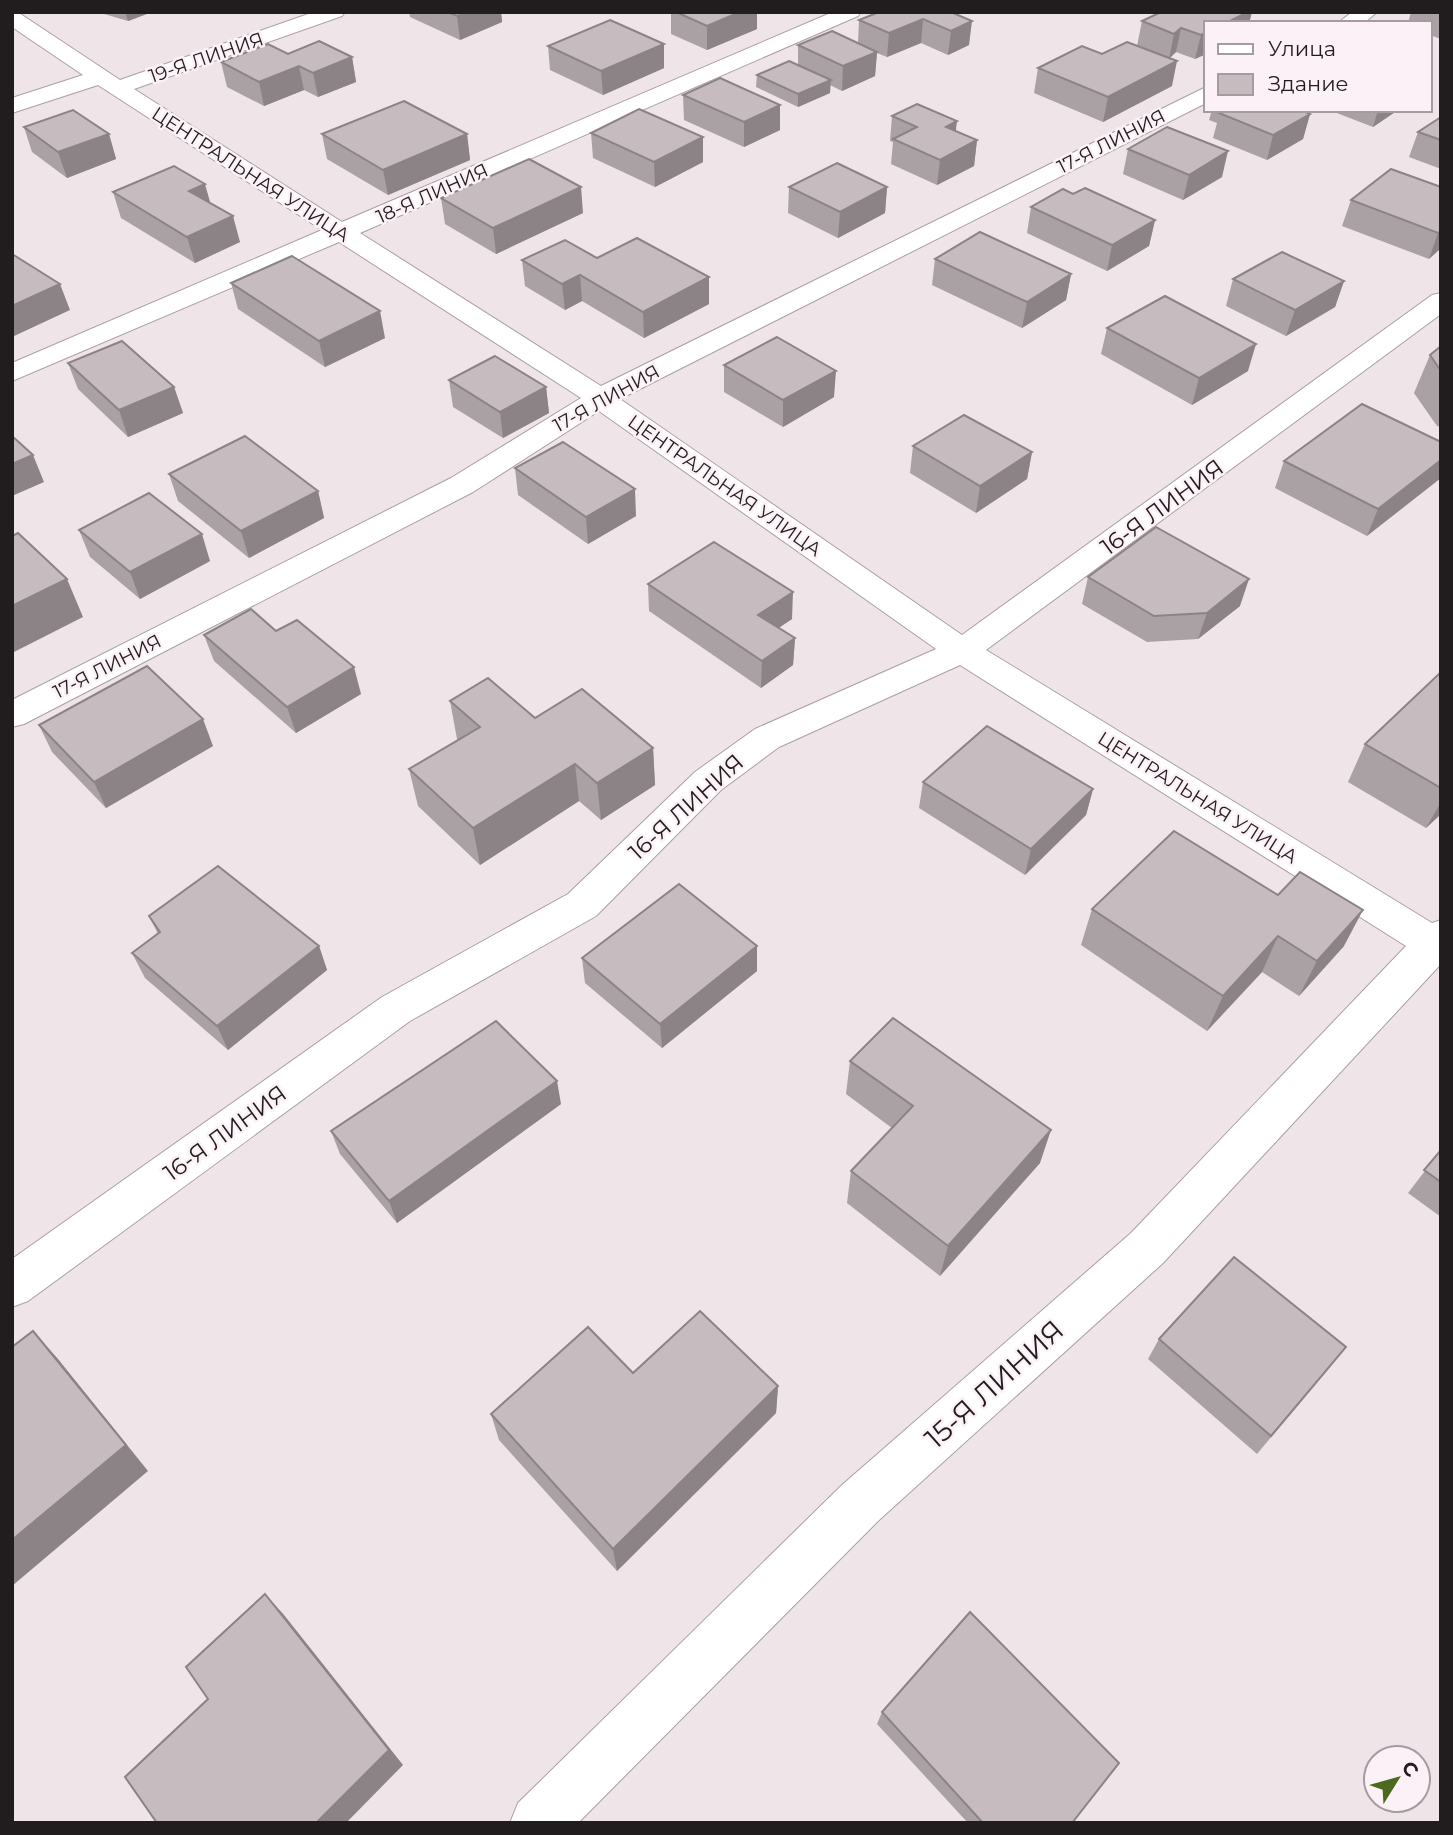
<svg xmlns="http://www.w3.org/2000/svg" width="1453" height="1835" font-family="Montserrat,sans-serif">
<rect width="100%" height="100%" fill="#efe4e8"/>
<g fill="none" stroke-linecap="round" stroke-linejoin="round">
<defs>
<g id="minor">
<polygon points="12,12 19,13 120,80 314,12 345,12 342,16 134,89 342,222 833,12 861,12 858,16 360,233 601,386 1206,87 1206,103 620,399 962,635 1432,295 1441,293 1441,314 986,650 1432,923 1441,920 1441,964 1163,1263 878,1521 578,1823 510,1823 518,1803 842,1485 1131,1233 1406,946 960,665 779,747 721,790 596,916 410,1021 28,1301 12,1307 12,1259 382,997 568,894 695,772 755,729 936,649 599,411 473,492 24,724 12,727 12,700 451,478 581,398 339,242 12,381 12,363 322,230 98,85 12,113 12,98 83,75 12,27"/>
<polygon points="1352,12 1377,12 1364,23 1338,23"/>
</g>
</defs>
<use href="#minor" stroke="#aa9fa4" stroke-width="2"/>
<use href="#minor" fill="#fff" fill-rule="evenodd"/>
</g>
<g fill="#aaa1a4">
<polygon points="79,12 152,12 128,21 104,14"/>
<polygon points="409,12 501,12 502,22 460,40 410,17"/>
<polygon points="671,12 757,12 757,29 707,50 671,34"/>
<polygon points="951,12 969,45 948,55 921,43 887,57 877,53 875,76 842,91 830,85 830,93 798,107 756,87 757,75 798,64 798,45 858,43 859,20"/>
<polygon points="1161,12 1252,12 1249,23 1206,23 1206,54 1195,59 1176,52 1169,58 1172,86 1103,122 1034,93 1038,68 1137,46 1142,21"/>
<polygon points="1411,12 1441,12 1441,39 1430,35 1430,23 1408,23"/>
<polygon points="664,44 664,68 603,95 550,70 548,46"/>
<polygon points="352,57 356,82 318,97 304,90 264,106 227,87 221,62"/>
<polygon points="683,95 780,130 744,147 684,120"/>
<polygon points="1212,110 1301,110 1310,114 1303,139 1267,160 1213,138 1217,123 1209,120"/>
<polygon points="1329,110 1398,110 1373,127"/>
<polygon points="892,116 956,131 977,140 974,166 937,185 891,164 893,142 890,141"/>
<polygon points="1441,117 1441,169 1409,157 1418,132"/>
<polygon points="24,127 109,134 116,159 67,178 32,152"/>
<polygon points="591,133 703,162 655,187 593,158"/>
<polygon points="322,134 467,134 470,160 388,195 327,159"/>
<polygon points="1128,149 1222,177 1183,200 1123,174"/>
<polygon points="789,187 887,187 885,213 838,238 788,213"/>
<polygon points="1441,187 1441,248 1429,259 1342,226 1351,200"/>
<polygon points="113,192 210,203 240,242 195,263 121,218"/>
<polygon points="1073,194 1155,220 1149,246 1107,271 1027,233 1031,207"/>
<polygon points="441,198 583,213 496,254 445,224"/>
<polygon points="597,258 709,277 709,304 644,338 582,301 565,310 525,286 522,260"/>
<polygon points="935,259 1071,274 1066,300 1022,328 932,285"/>
<polygon points="1233,279 1344,281 1335,307 1286,336 1226,306"/>
<polygon points="231,283 385,338 325,367 238,309"/>
<polygon points="1107,328 1248,371 1192,405 1101,354"/>
<polygon points="1441,346 1441,427 1437,426 1414,393 1430,355"/>
<polygon points="68,363 174,387 183,413 128,437 78,389"/>
<polygon points="724,365 834,397 783,427 724,392"/>
<polygon points="449,380 546,387 549,413 503,438 453,407"/>
<polygon points="1441,442 1367,536 1275,488 1284,461"/>
<polygon points="913,446 1032,452 1027,479 976,513 910,473"/>
<polygon points="515,468 636,516 588,544 518,495"/>
<polygon points="169,474 318,491 324,518 249,558 178,501"/>
<polygon points="79,530 210,561 140,599 90,557"/>
<polygon points="1088,577 1240,606 1198,639 1147,642 1082,604"/>
<polygon points="648,584 792,619 778,628 795,638 793,665 761,688 649,611"/>
<polygon points="276,631 361,694 296,733 214,661 204,635"/>
<polygon points="1441,672 1441,814 1426,828 1348,782 1365,744"/>
<polygon points="450,701 535,718 653,748 655,785 601,820 579,801 480,865 418,806 409,769 458,740 457,739"/>
<polygon points="39,725 213,746 106,808 52,752"/>
<polygon points="923,782 1093,789 1086,815 1025,875 919,808"/>
<polygon points="1092,909 1344,946 1299,996 1262,972 1207,1031 1081,945"/>
<polygon points="149,916 319,946 327,970 228,1050 145,978 132,953 158,934"/>
<polygon points="757,946 757,971 662,1048 585,983 582,958"/>
<polygon points="850,1061 1040,1163 940,1276 847,1203 851,1171 892,1128 846,1094"/>
<polygon points="561,1104 397,1223 340,1154 331,1131"/>
<polygon points="1441,1150 1441,1217 1408,1193"/>
<polygon points="1159,1339 1330,1367 1257,1454 1148,1359"/>
<polygon points="633,1373 778,1386 776,1413 617,1571 499,1440 491,1414"/>
<polygon points="882,1712 1072,1823 968,1823 877,1724"/>
</g>
<g fill="#8b8386">
<polygon points="125,12 152,12 128,21"/>
<polygon points="466,12 501,12 502,22 460,40 457,16"/>
<polygon points="740,12 757,12 757,29 707,50 707,26"/>
<polygon points="1248,12 1252,12 1249,23 1226,23"/>
<polygon points="923,19 921,43 887,57 889,33"/>
<polygon points="972,21 969,45 948,55 951,31"/>
<polygon points="1181,28 1176,52 1169,59 1174,34"/>
<polygon points="1206,32 1206,54 1195,59 1201,35"/>
<polygon points="664,44 664,68 603,95 601,71"/>
<polygon points="877,52 875,76 842,91 843,66"/>
<polygon points="352,57 356,82 318,97 313,73"/>
<polygon points="1177,61 1172,86 1103,122 1108,97"/>
<polygon points="299,66 304,90 264,106 259,82"/>
<polygon points="831,80 830,93 798,107 798,94"/>
<polygon points="780,105 780,130 744,147 744,122"/>
<polygon points="1378,110 1398,110 1373,127"/>
<polygon points="1310,114 1303,139 1267,160 1273,135"/>
<polygon points="957,121 954,146 946,127"/>
<polygon points="109,134 116,159 67,178 58,152"/>
<polygon points="467,134 470,160 388,195 383,170"/>
<polygon points="703,137 703,162 655,187 654,162"/>
<polygon points="977,140 974,166 937,185 940,160"/>
<polygon points="1228,151 1222,177 1183,200 1189,175"/>
<polygon points="205,184 212,209 189,191"/>
<polygon points="581,187 583,213 496,254 493,228"/>
<polygon points="887,187 885,213 838,238 840,212"/>
<polygon points="233,216 240,242 195,263 187,237"/>
<polygon points="1155,220 1149,246 1107,271 1112,245"/>
<polygon points="1441,231 1441,248 1429,259 1438,233"/>
<polygon points="1071,274 1066,300 1022,328 1027,302"/>
<polygon points="580,275 582,301 565,310 562,284"/>
<polygon points="709,277 709,304 644,338 643,312"/>
<polygon points="1344,281 1335,307 1286,336 1295,310"/>
<polygon points="60,284 70,310 12,337 12,306"/>
<polygon points="380,311 385,338 325,367 319,341"/>
<polygon points="1256,344 1248,371 1192,405 1199,378"/>
<polygon points="836,371 834,397 783,427 783,400"/>
<polygon points="174,387 183,413 128,437 119,410"/>
<polygon points="546,387 549,413 503,438 500,412"/>
<polygon points="1032,452 1027,479 976,513 980,486"/>
<polygon points="33,455 44,482 12,496 12,464"/>
<polygon points="1441,460 1441,478 1367,536 1378,509"/>
<polygon points="635,489 636,516 588,544 586,517"/>
<polygon points="318,491 324,518 249,558 241,531"/>
<polygon points="202,534 210,561 140,599 130,572"/>
<polygon points="67,579 83,617 12,653 12,606"/>
<polygon points="1249,579 1240,606 1198,639 1207,613"/>
<polygon points="793,592 792,619 758,642 758,615"/>
<polygon points="795,638 793,665 761,688 762,661"/>
<polygon points="354,667 361,694 296,733 287,707"/>
<polygon points="203,719 213,746 106,808 94,782"/>
<polygon points="653,748 655,785 601,820 597,783"/>
<polygon points="575,764 579,801 480,865 473,828"/>
<polygon points="1093,789 1086,815 1025,875 1031,849"/>
<polygon points="1441,802 1441,814 1426,828"/>
<polygon points="1363,910 1344,946 1299,996 1317,961"/>
<polygon points="1278,936 1262,972 1207,1031 1223,996"/>
<polygon points="319,946 327,970 228,1050 217,1026"/>
<polygon points="757,946 757,971 662,1048 660,1024"/>
<polygon points="557,1081 561,1104 397,1223 389,1201"/>
<polygon points="1051,1130 1040,1163 940,1276 948,1246"/>
<polygon points="33,1331 58,1359 148,1471 12,1586 12,1540"/>
<polygon points="778,1386 776,1413 617,1571 613,1549"/>
<polygon points="265,1594 284,1615 403,1765 346,1823 316,1823"/>
</g>
<g fill="#c6bbbf" stroke="#8b8386" stroke-width="2">
<polygon points="448,12 466,12 457,16"/>
<polygon points="676,12 740,12 707,26"/>
<polygon points="879,12 951,12 972,21 951,31 923,19 889,33 859,20"/>
<polygon points="1161,12 1248,12 1226,23 1206,23 1206,32 1201,35 1181,28 1174,34 1142,21"/>
<polygon points="610,20 664,44 601,71 548,46"/>
<polygon points="832,31 877,52 843,66 798,45"/>
<polygon points="319,41 352,57 313,73 299,66 259,82 221,62 268,44 288,54"/>
<polygon points="1127,42 1177,61 1108,97 1038,68 1082,46 1102,54"/>
<polygon points="789,61 831,80 798,94 757,75"/>
<polygon points="720,78 780,105 744,122 683,95"/>
<polygon points="404,101 467,134 383,170 322,134"/>
<polygon points="917,104 957,121 946,127 977,140 940,160 893,139 917,127 892,116"/>
<polygon points="639,109 703,137 654,162 591,133"/>
<polygon points="73,110 109,134 58,152 24,127"/>
<polygon points="1225,110 1301,110 1310,114 1273,135 1219,113"/>
<polygon points="1441,117 1441,140 1418,132"/>
<polygon points="1167,127 1228,151 1189,175 1128,149"/>
<polygon points="529,159 581,187 493,228 441,198"/>
<polygon points="837,163 887,187 840,212 789,187"/>
<polygon points="174,166 205,184 189,191 233,216 187,237 113,192"/>
<polygon points="1391,169 1441,187 1441,231 1438,233 1351,200"/>
<polygon points="1085,188 1155,220 1112,245 1031,207 1063,189 1073,194"/>
<polygon points="980,232 1071,274 1027,302 935,259"/>
<polygon points="637,238 709,277 643,312 580,275 562,284 522,260 565,240 597,258"/>
<polygon points="1282,252 1344,281 1295,310 1233,279"/>
<polygon points="12,254 60,284 12,306"/>
<polygon points="292,256 380,311 319,341 231,283"/>
<polygon points="1165,296 1256,344 1199,378 1107,328"/>
<polygon points="777,337 836,371 783,400 724,365"/>
<polygon points="122,341 174,387 119,410 68,363"/>
<polygon points="1441,346 1441,371 1430,355"/>
<polygon points="495,356 546,387 500,412 449,380"/>
<polygon points="1362,404 1441,442 1441,460 1378,509 1284,461"/>
<polygon points="964,415 1032,452 980,486 913,446"/>
<polygon points="12,436 33,455 12,464"/>
<polygon points="245,436 318,491 241,531 169,474"/>
<polygon points="563,442 635,489 586,517 515,468"/>
<polygon points="149,493 202,534 130,572 79,530"/>
<polygon points="1156,527 1249,579 1207,613 1154,616 1088,577"/>
<polygon points="18,533 67,579 12,606 12,536"/>
<polygon points="714,542 793,592 758,615 795,638 762,661 648,584"/>
<polygon points="251,609 276,631 297,620 354,667 287,707 204,635"/>
<polygon points="147,666 203,719 94,782 39,725"/>
<polygon points="1441,672 1441,788 1365,744"/>
<polygon points="488,678 535,718 582,689 653,748 597,783 575,764 473,828 409,769 480,727 450,701"/>
<polygon points="987,726 1093,789 1031,849 923,782"/>
<polygon points="1174,831 1278,895 1300,872 1363,910 1317,961 1278,936 1223,996 1092,909"/>
<polygon points="218,866 319,946 217,1026 132,953 160,932 149,916"/>
<polygon points="679,884 757,946 660,1024 582,958"/>
<polygon points="893,1018 1051,1130 948,1246 851,1171 913,1106 850,1061"/>
<polygon points="496,1021 557,1081 389,1201 331,1131"/>
<polygon points="1441,1150 1441,1182 1424,1170"/>
<polygon points="1234,1257 1346,1347 1271,1436 1159,1339"/>
<polygon points="700,1311 778,1386 613,1549 491,1414 588,1327 633,1373"/>
<polygon points="33,1331 126,1445 12,1540 12,1347"/>
<polygon points="265,1594 389,1750 316,1823 157,1823 125,1777 208,1699 186,1667"/>
<polygon points="970,1612 1119,1763 1072,1823 983,1823 882,1712"/>
</g>
<g text-anchor="middle" stroke-width="5" stroke-linejoin="round" paint-order="stroke">
<g font-size="19" fill="#211d1f" stroke="#fcf1f6">
<text transform="translate(206 57) rotate(-19)" y="7">19-Я ЛИНИЯ</text>
<text transform="translate(1111 141) rotate(-27)" y="7">17-Я ЛИНИЯ</text>
<text transform="translate(251 174) rotate(33)" y="7">ЦЕНТРАЛЬНАЯ УЛИЦА</text>
<text transform="translate(432 193) rotate(-24)" y="7">18-Я ЛИНИЯ</text>
<text transform="translate(606 398) rotate(-29)" y="7">17-Я ЛИНИЯ</text>
<text transform="translate(725 485) rotate(35)" y="7">ЦЕНТРАЛЬНАЯ УЛИЦА</text>
<text transform="translate(107 666) rotate(-27)" y="7">17-Я ЛИНИЯ</text>
<text transform="translate(1198 797) rotate(32)" y="7">ЦЕНТРАЛЬНАЯ УЛИЦА</text>
</g>
<g font-size="23" fill="#211d1f" stroke="#fcf1f6">
<text transform="translate(1162 507) rotate(-36)" y="8">16-Я ЛИНИЯ</text>
<text transform="translate(686 807) rotate(-42)" y="8">16-Я ЛИНИЯ</text>
<text transform="translate(225 1133) rotate(-36)" y="8">16-Я ЛИНИЯ</text>
</g>
<g font-size="28" fill="#211d1f" stroke="#fcf1f6">
<text transform="translate(994 1384) rotate(-42)" y="10">15-Я ЛИНИЯ</text>
</g>
</g>
<rect width="1453" height="1835" fill="none" stroke="#211d1f" stroke-width="28"/>
<rect x="1204" y="21" width="228" height="91" fill="#fcf1f6" stroke="#a49ca0" stroke-width="2"/>
<rect x="1218" y="44" width="35" height="10" fill="#ffffff" stroke="#a49ca0" stroke-width="2"/>
<text x="1268" y="56" font-size="21" fill="#211d1f">Улица</text>
<rect x="1218" y="74" width="35" height="21" fill="#c6bbbf" stroke="#a49ca0" stroke-width="2"/>
<text x="1268" y="91" font-size="21" fill="#211d1f">Здание</text>
<g transform="translate(1397 1779) rotate(53)"><circle r="33" fill="#fcf1f6" stroke="#a49ca0" stroke-width="2"/>
<path d="M0-5L12 26L0 18L-12 26Z" fill="#4b6a1f"/>
<text y="-10" font-size="19" font-weight="bold" text-anchor="middle" fill="#211d1f">С</text>
</g>
</svg>
